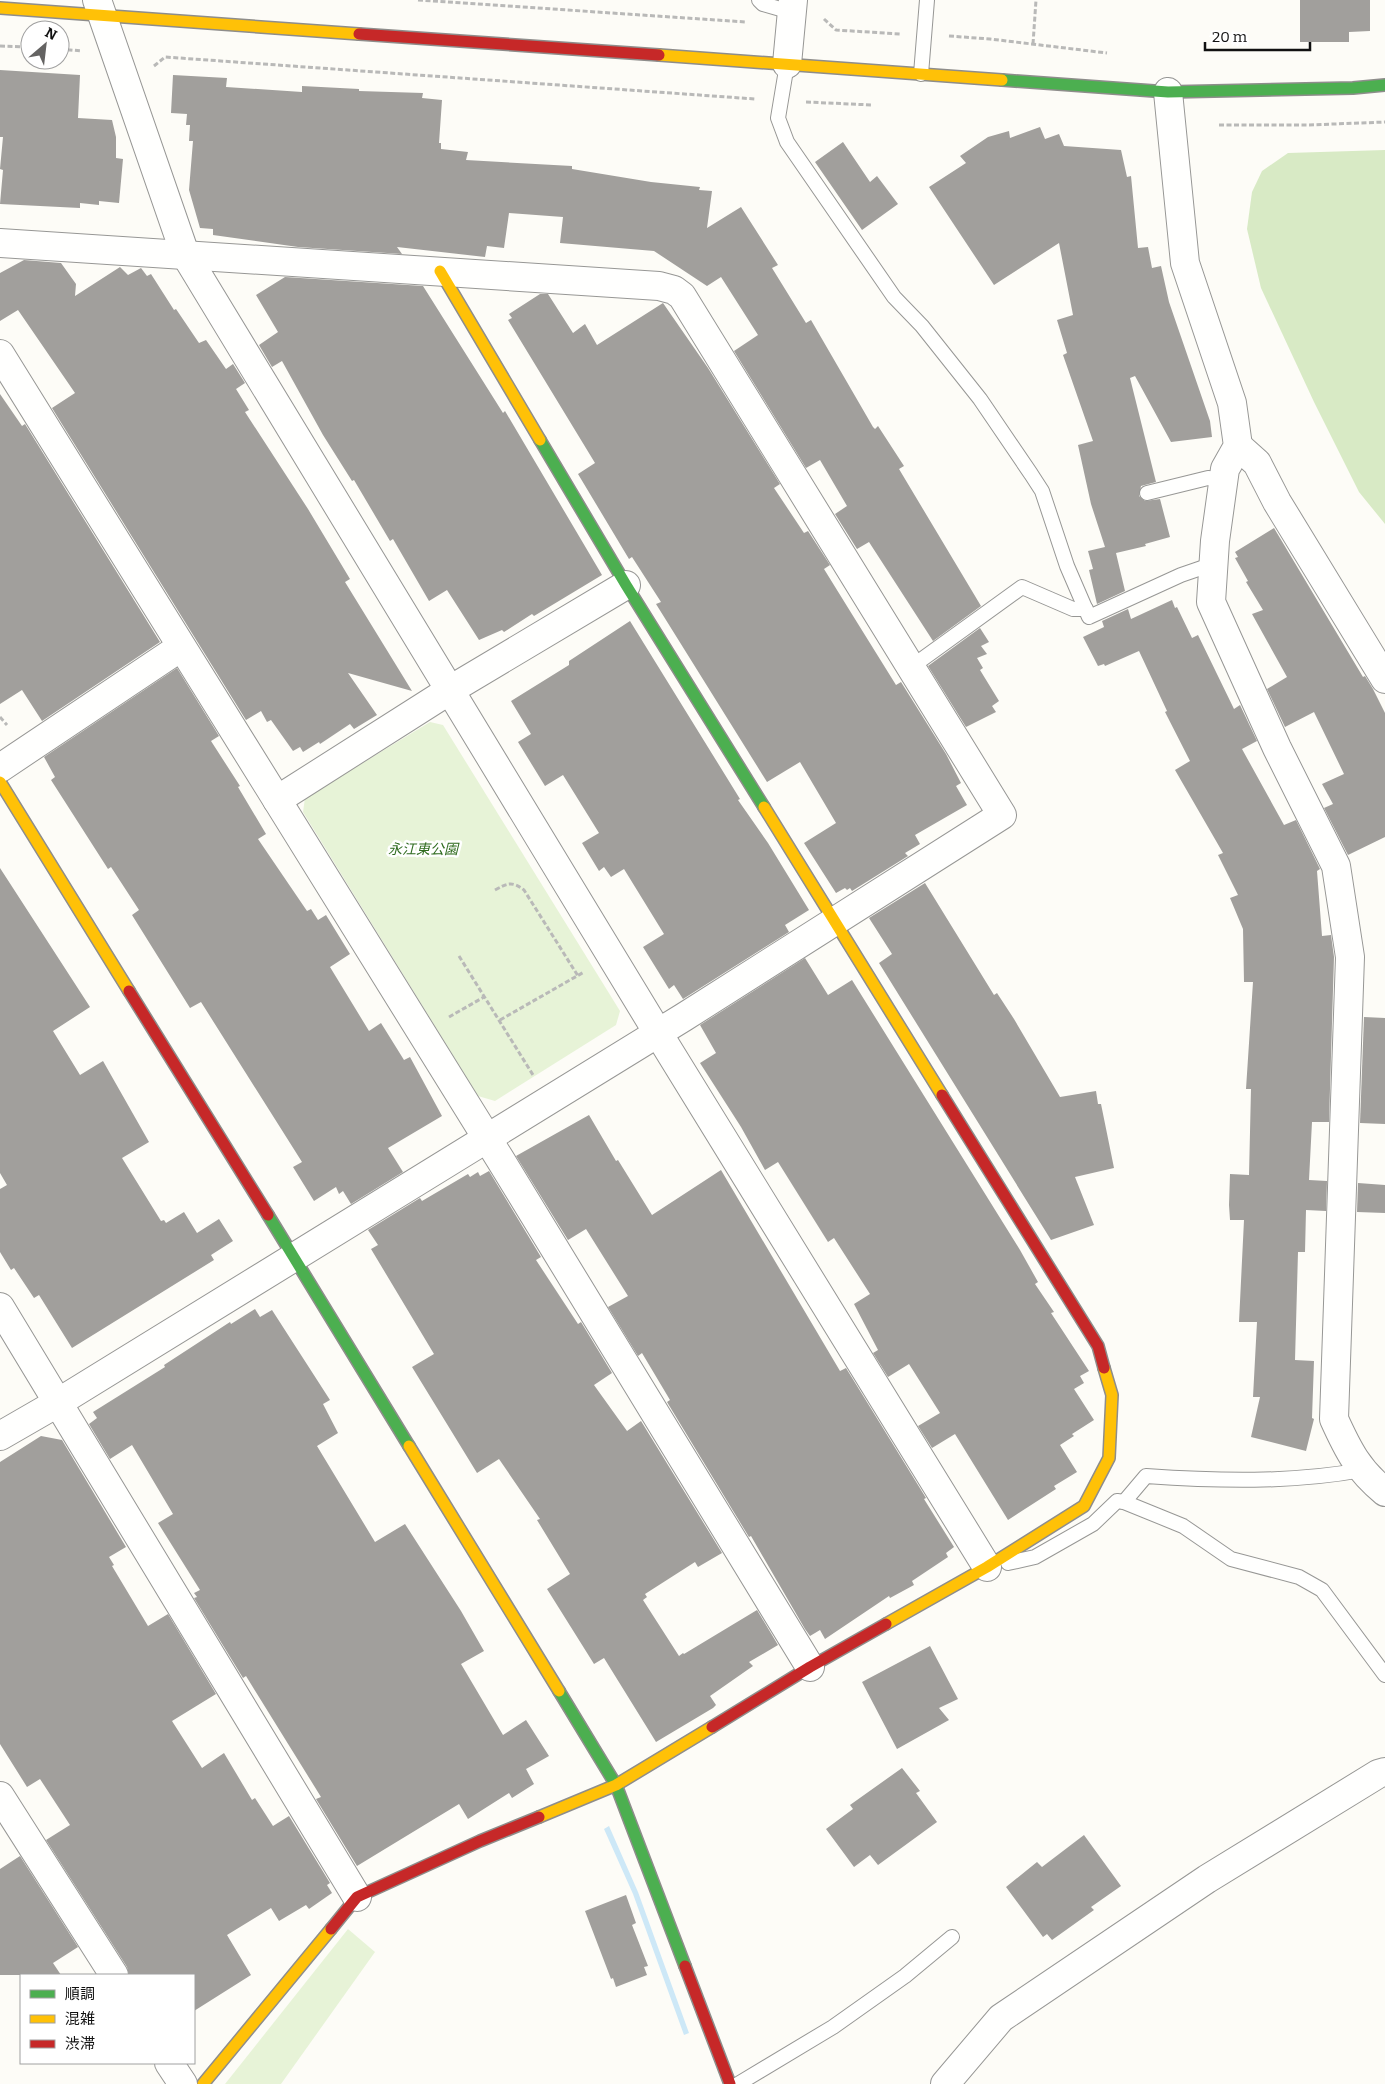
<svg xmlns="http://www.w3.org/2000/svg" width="1385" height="2084" font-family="Bitter,'Noto Sans JP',serif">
<rect width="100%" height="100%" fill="#fdfcf7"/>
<g fill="#e7f3d7">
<polygon points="430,722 443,725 620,1011 616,1025 495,1101 478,1096 303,812 305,798"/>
<polygon points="348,1929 375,1952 281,2084 225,2084"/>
</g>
<polygon fill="#d8eac5" points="1385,150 1385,524 1359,492 1314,402 1261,288 1247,229 1252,192 1262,171 1288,153"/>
<polygon fill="#cde8f7" points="609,1826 638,1892 689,2033 684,2035 633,1894 604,1829"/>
<g fill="#a19f9c">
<polygon points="1300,0 1370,0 1370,31 1349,32 1349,42 1300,42"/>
<polygon points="0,70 80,75 78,118 112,120 116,137 116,158 123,159 119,203 99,201 99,205 80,203 80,208 0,204 3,170 0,169 3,137 0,137"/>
<polygon points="173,75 227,78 226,87 302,92 302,86 359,89 359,91 423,93 422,98 442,100 439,143 441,143 441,149 468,152 466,160 572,166 572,169 651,182 700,187 699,190 712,191 707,228 741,207 778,265 772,268 806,323 811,320 873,427 875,429 878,426 904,466 899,469 981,606 933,641 869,542 857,549 835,514 847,506 820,460 806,468 734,351 758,335 721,277 707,286 654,251 560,243 563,217 509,213 504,248 487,246 485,257 397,247 402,254 298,247 213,235 213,229 200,228 189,190 193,141 189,141 190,125 186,125 187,114 171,113"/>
<polygon points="1040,127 1045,139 1059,134 1064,146 1121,150 1127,177 1131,176 1138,248 1148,247 1152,268 1161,266 1169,302 1210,421 1212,437 1171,442 1135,376 1130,378 1156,482 1141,486 1139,496 1145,501 1160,499 1170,537 1145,544 1146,546 1116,553 1125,591 1097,604 1089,570 1093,569 1088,551 1105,547 1091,504 1078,445 1093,441 1063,355 1067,353 1057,320 1073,315 1059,243 994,285 929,187 966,163 960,156 988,137 1009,131 1010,138"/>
<polygon points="843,142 870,182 877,176 898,204 862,230 815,162"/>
<polygon points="24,260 61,263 76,284 75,296 120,267 128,275 141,268 147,276 151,274 174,310 176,309 199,343 206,340 226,369 233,364 245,383 236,389 249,410 245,412 308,509 350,579 345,582 412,691 348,673 377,715 354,729 350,724 320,744 319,742 303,752 300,747 293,751 271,720 267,722 261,711 246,720 52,408 75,393 18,310 0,321 0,273"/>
<polygon points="285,277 423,286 503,413 505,411 602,575 534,616 532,614 504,632 502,630 479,640 447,590 429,601 393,539 390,541 354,480 352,481 323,435 282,361 272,367 259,345 278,332 256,295"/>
<polygon points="540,294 548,294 573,333 585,324 597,345 663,303 708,368 780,484 774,488 804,533 808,531 830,565 824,569 850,611 896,685 901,682 946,754 961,783 956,786 967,805 915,835 920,844 905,853 908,856 852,891 850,888 847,890 845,888 836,893 804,843 836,823 800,762 767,782 656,604 661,602 632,557 629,559 578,474 595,463 508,320 512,318 509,314"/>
<polygon points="0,394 22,426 25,424 160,642 42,721 22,690 0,704"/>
<polygon points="1274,528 1363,677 1365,676 1373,689 1385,713 1385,837 1348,855 1324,808 1333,804 1322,784 1344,774 1314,712 1285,727 1267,689 1287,677 1252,614 1263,610 1246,582 1248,581 1235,558 1238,557 1235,552"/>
<polygon points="1172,600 1175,608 1177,607 1192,638 1198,635 1234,709 1240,705 1257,741 1242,749 1284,825 1296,820 1320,869 1317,871 1322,936 1331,935 1334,957 1329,1122 1312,1122 1309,1180 1327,1181 1326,1211 1306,1210 1305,1252 1298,1252 1295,1360 1314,1361 1312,1418 1314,1419 1306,1451 1251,1437 1260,1397 1253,1397 1257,1322 1239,1322 1244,1220 1230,1220 1229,1205 1230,1174 1249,1175 1251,1089 1246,1089 1253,982 1244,982 1243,929 1230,898 1238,895 1218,855 1223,853 1175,770 1190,761 1165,712 1167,711 1139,651 1105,666 1104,664 1098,666 1083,637 1104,627 1102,621 1128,609 1131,619"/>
<polygon points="630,621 740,799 738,800 768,843 809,910 785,925 789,932 683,999 674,985 669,989 643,947 664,934 624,869 611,877 604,867 599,871 582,843 599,833 563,775 545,786 518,742 531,734 511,701 569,665 569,661"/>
<polygon points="980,628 989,642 981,646 987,654 977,658 983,668 980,670 999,701 992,706 996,712 966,727 928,666"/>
<polygon points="177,668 219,736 211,741 240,786 238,787 266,834 258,839 307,911 311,909 318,920 326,915 350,954 330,967 369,1031 381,1023 404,1060 410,1057 442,1116 388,1148 403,1172 351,1204 343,1191 339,1194 336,1187 314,1201 293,1167 302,1162 201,1002 190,1008 132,915 139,910 111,867 108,869 51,780 55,777 44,757"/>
<polygon points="0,868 90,1007 53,1031 80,1075 103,1061 149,1142 122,1158 161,1221 164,1220 166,1223 184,1212 197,1233 219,1219 233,1241 211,1255 214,1260 72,1348 39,1295 34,1298 14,1268 11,1270 0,1252 0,1189 7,1185 0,1173"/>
<polygon points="925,883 994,995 997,993 1014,1019 1060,1097 1096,1091 1098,1104 1101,1104 1114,1168 1075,1177 1094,1225 1051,1240 879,963 892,954 869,918"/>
<polygon points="805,958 828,995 852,980 1020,1250 1038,1282 1035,1284 1054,1312 1051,1313 1089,1371 1080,1376 1084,1383 1074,1389 1094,1420 1072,1434 1074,1436 1060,1445 1077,1472 1054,1486 1056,1489 1008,1520 955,1434 932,1448 918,1426 940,1413 909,1364 888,1377 873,1353 878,1350 854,1304 870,1294 834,1238 828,1242 778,1162 765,1170 741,1127 700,1063 716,1053 700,1025"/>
<polygon points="1364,1017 1385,1018 1385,1124 1360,1123"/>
<polygon points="589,1115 616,1161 618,1160 652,1215 721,1170 840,1371 846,1368 926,1498 924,1499 954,1547 946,1553 948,1557 912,1581 914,1585 890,1598 889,1596 825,1639 820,1630 810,1636 805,1629 751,1536 749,1537 667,1402 670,1400 642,1353 638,1356 608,1307 628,1296 586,1229 568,1240 516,1156"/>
<polygon points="489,1171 541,1257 536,1260 578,1324 581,1322 612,1373 594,1385 627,1431 641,1421 722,1553 698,1567 695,1562 645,1594 647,1597 643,1600 679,1656 683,1653 684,1654 757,1610 778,1645 749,1662 753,1666 710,1696 716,1705 713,1708 656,1742 604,1658 594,1664 547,1589 570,1574 537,1520 540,1519 499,1459 477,1473 412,1367 434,1354 371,1249 378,1245 368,1230 420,1198 422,1201 468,1174 470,1177 478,1172 480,1176"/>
<polygon points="1358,1183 1385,1185 1385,1213 1357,1212"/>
<polygon points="255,1309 260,1317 272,1310 330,1400 323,1404 338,1433 317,1446 375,1542 405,1524 461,1611 484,1651 461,1664 503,1735 526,1720 549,1756 526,1769 534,1784 512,1798 509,1793 468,1819 459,1804 357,1866 316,1799 321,1797 246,1676 243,1678 194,1598 197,1597 194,1593 200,1590 158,1523 173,1514 132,1445 110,1459 89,1424 97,1418 93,1412 165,1367 164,1365 230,1322 231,1324"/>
<polygon points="41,1436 62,1440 126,1547 109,1557 114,1565 112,1566 148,1626 168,1614 216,1694 172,1721 202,1768 224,1753 252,1800 255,1798 273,1826 289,1816 330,1883 327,1885 332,1893 309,1909 306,1905 279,1921 271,1908 227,1935 251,1975 194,2011 194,1975 129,1975 127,1967 46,1840 70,1825 40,1779 27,1787 0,1744 0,1462"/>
<polygon points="930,1646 958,1699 939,1708 949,1720 897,1749 862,1682"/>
<polygon points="902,1768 920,1791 916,1793 937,1822 878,1865 870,1855 854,1867 826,1829 853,1809 850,1805"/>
<polygon points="1084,1835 1121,1886 1091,1907 1094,1910 1052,1940 1047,1934 1043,1937 1006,1887 1037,1862 1042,1867"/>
<polygon points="20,1856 78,1947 53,1963 61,1975 0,1975 0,1869"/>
<polygon points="626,1895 636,1923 632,1925 648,1966 644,1967 647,1975 616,1987 613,1978 611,1979 585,1911"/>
</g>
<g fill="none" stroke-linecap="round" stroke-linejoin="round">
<defs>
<g id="lane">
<polyline points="759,0 763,4 791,12"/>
<polyline points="787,64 778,118 787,142 894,297 922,326 980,399 1031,474 1042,491 1067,566 1089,617 1181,575 1213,564"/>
<polyline points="921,74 927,0"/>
<polyline points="1147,493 1208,478 1224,479"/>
<polyline points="910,668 1022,587 1073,609 1086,609"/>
<path d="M1124,1502L1146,1476C1218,1481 1291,1483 1362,1470"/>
<polyline points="1008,1563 1035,1557 1093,1524 1117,1501 1124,1502 1183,1526 1231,1559 1299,1577 1322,1590 1385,1675"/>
<polyline points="738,2084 833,2027 905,1976 952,1937"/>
</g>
<g id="street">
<polyline points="97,0 185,254 658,1033 987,1567"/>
<polyline points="787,64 793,0"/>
<path d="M1168,92L1185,263L1232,403L1238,446L1225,469L1215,541L1211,602L1277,748L1336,866L1350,957L1334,1419C1348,1450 1358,1470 1385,1492"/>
<polyline points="0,243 659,286 674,290 682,296 1002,815 684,1017 59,1402 0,1436"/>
<polyline points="0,354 500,1159 810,1667"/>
<polyline points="1238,446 1257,463 1277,502 1385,679"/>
<polyline points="0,768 181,647"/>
<polyline points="277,800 450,690 626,585"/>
<polyline points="0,1307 357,1897"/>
<polyline points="0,1796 114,1975"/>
<polyline points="169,2063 183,2084"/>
<polyline points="945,2084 1001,2018 1207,1879 1378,1774 1385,1772"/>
</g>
<g id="fast">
<polyline points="1002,80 1168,92 1353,88 1385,85"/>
<polyline points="540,440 626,585 764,807"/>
<polyline points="268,1215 409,1446"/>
<polyline points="559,1691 616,1785 685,1966"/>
</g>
<g id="slow">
<polyline points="0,8 359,34"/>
<polyline points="659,55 1002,80"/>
<polyline points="440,271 540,440"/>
<polyline points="0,782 129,991"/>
<polyline points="764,807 942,1095"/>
<polyline points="409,1446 559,1691"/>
<polyline points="886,1624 987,1567 1084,1506 1109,1458 1112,1395 1104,1368"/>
<polyline points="539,1817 616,1785 712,1727"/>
<polyline points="203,2084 331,1929"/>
</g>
<g id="jam">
<polyline points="359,34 659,55"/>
<polyline points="129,991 268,1215"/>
<polyline points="942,1095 1098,1346 1104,1368"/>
<polyline points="712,1727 810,1667 886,1624"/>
<polyline points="331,1929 357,1897 480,1841 539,1817"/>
<polyline points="685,1966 730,2084"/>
</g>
</defs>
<use href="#lane" stroke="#979795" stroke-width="16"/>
<use href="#street" stroke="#979795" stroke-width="30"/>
<use href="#fast" stroke="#8e8d8b" stroke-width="14"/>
<use href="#slow" stroke="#8e8d8b" stroke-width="14"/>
<use href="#jam" stroke="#8e8d8b" stroke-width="14"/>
<g stroke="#b9b9b8" stroke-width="3" stroke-dasharray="5 2.5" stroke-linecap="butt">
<polyline points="418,0 746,22"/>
<polyline points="824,19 836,30 900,34"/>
<polyline points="949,36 990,39 1107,53"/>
<polyline points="1033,44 1036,0"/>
<polyline points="0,46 30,47"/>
<polyline points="60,49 82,51"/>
<polyline points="154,66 165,57 755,99"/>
<polyline points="806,102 872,105"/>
<polyline points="1219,125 1309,125 1385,122"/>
<polyline points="0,717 7,725"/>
<path d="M495,890C508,883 512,881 524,890L578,976"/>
<polyline points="459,956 533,1075"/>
<polyline points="449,1017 484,997"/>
<polyline points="500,1020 584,972"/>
</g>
<use href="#lane" stroke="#fffffe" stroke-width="14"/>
<use href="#street" stroke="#fffffe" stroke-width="28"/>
<use href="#fast" stroke="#4caf50" stroke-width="11"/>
<use href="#slow" stroke="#ffc107" stroke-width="11"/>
<use href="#jam" stroke="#c62828" stroke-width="11"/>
</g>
<g text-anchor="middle" stroke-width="5" stroke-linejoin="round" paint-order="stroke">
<g font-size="14" font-style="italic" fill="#2f6b1f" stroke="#fff">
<text x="423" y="854">永江東公園</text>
</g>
</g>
<rect x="20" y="1974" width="175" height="90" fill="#ffffff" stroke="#a0a0a0"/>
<rect x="30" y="1990" width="25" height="8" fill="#4caf50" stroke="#a0a0a0"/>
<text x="65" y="1999" font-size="15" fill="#111111">順調</text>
<rect x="30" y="2015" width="25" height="8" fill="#ffc107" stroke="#a0a0a0"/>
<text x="65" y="2024" font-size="15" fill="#111111">混雑</text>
<rect x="30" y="2040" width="25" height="8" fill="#c62828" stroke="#a0a0a0"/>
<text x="65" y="2049" font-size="15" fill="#111111">渋滞</text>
<g transform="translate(45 45) rotate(28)"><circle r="24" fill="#ffffff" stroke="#a0a0a0"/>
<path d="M0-4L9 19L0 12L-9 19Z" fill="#646362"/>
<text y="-8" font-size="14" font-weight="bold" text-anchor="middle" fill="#111111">N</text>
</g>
<path d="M1205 42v8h105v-8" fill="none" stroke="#111111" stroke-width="2.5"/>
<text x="1212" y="42" font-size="15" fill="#111111" stroke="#ffffff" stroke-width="4" paint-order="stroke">20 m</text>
</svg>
